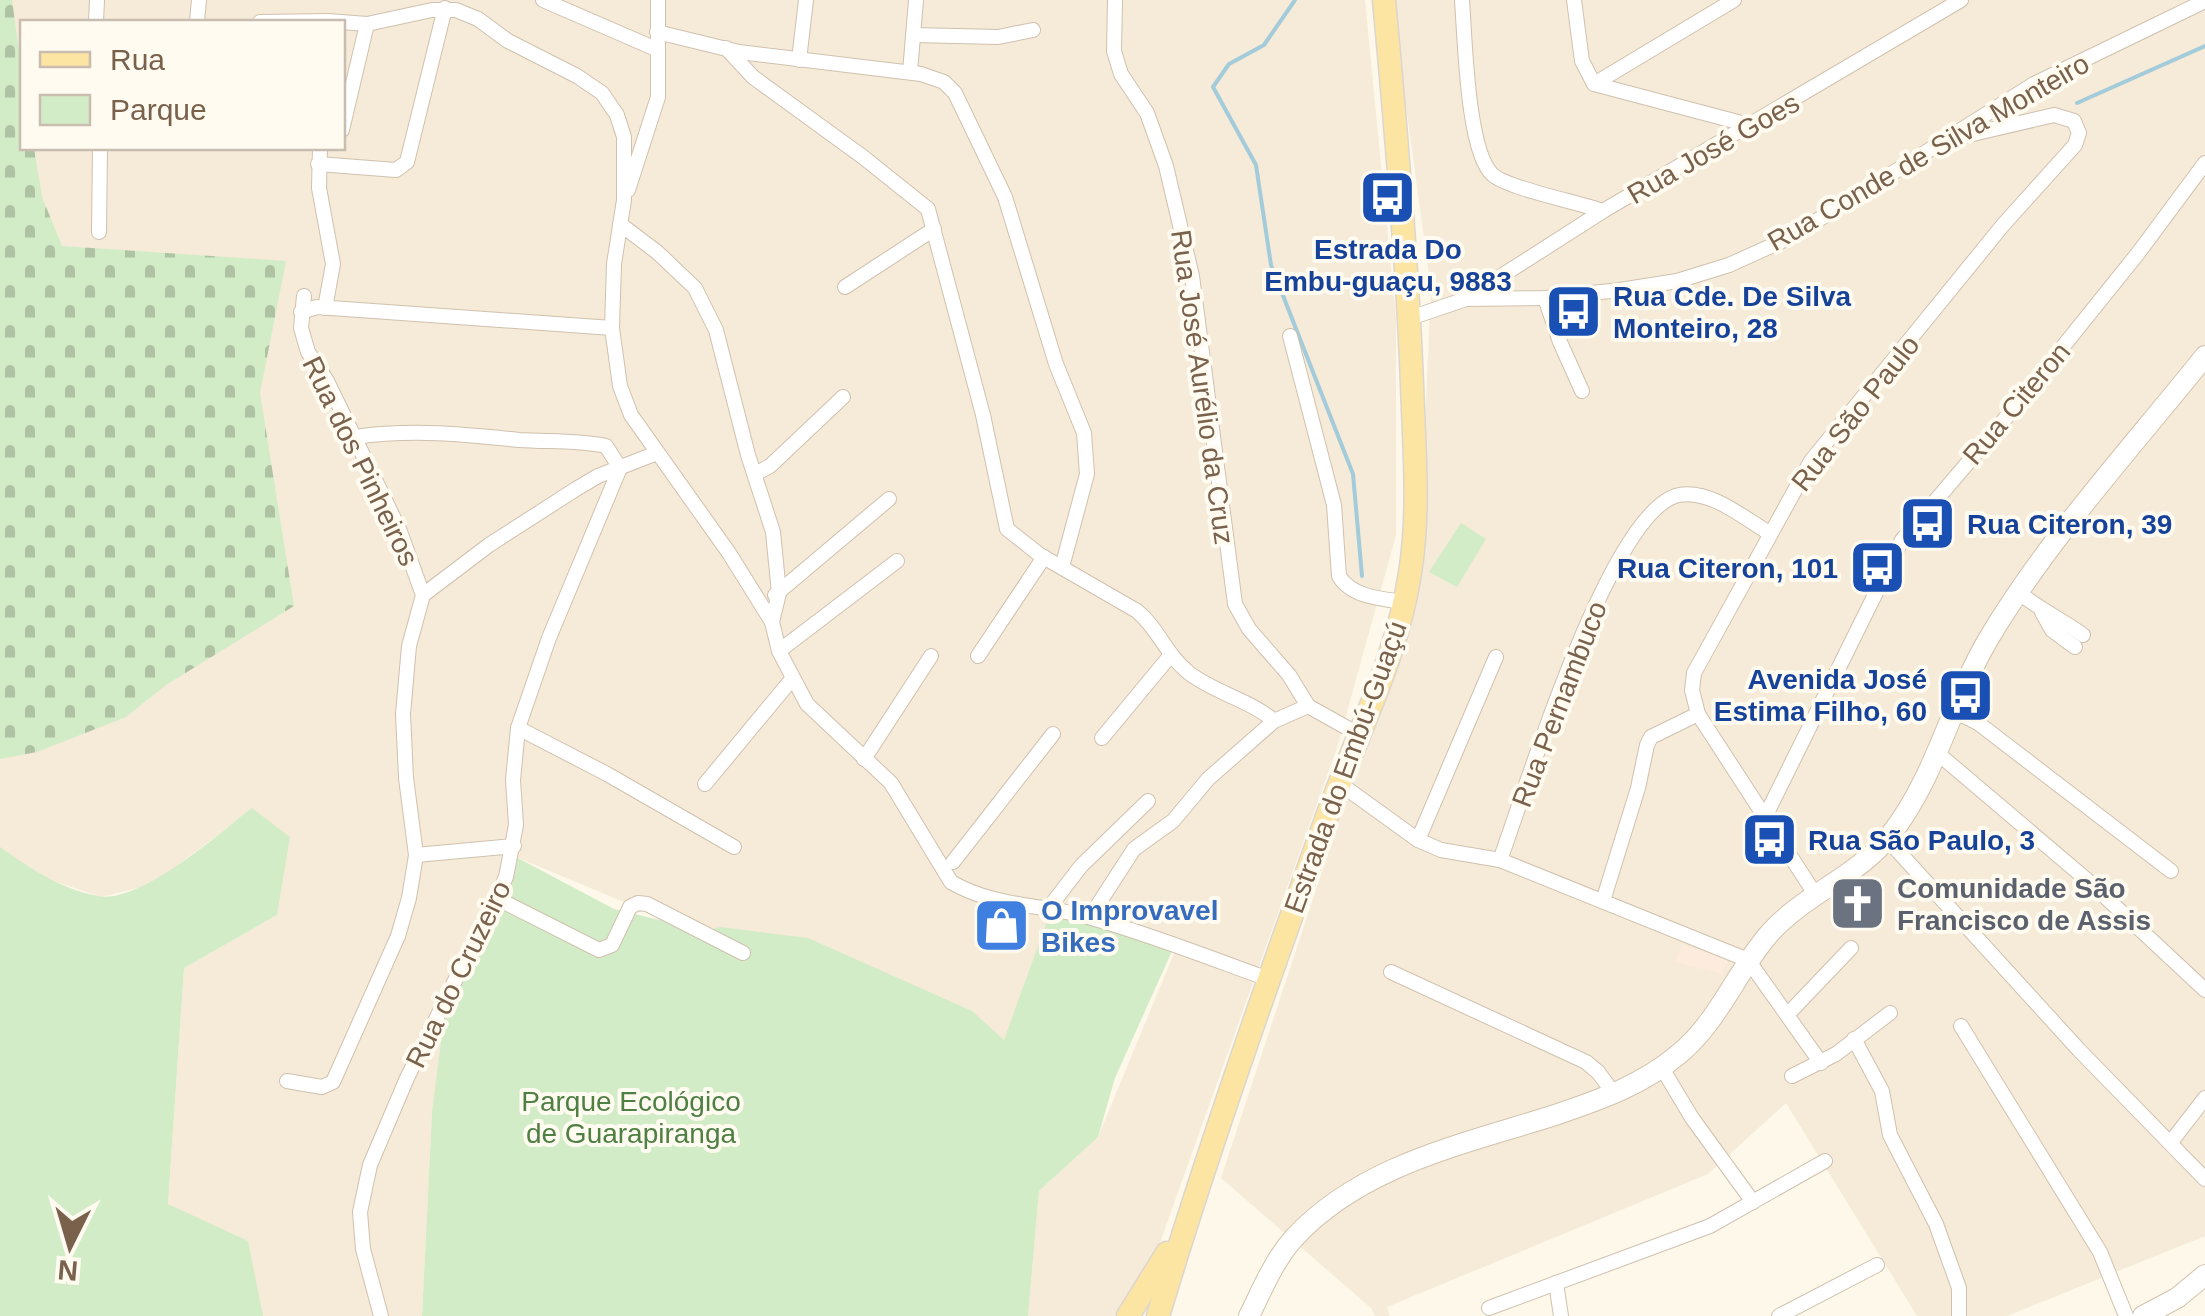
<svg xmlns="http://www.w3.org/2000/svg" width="2205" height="1316" font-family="Helvetica,sans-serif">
<defs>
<pattern id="cemetery-stones" width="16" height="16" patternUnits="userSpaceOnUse" patternTransform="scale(2.5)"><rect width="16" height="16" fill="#d2ecc7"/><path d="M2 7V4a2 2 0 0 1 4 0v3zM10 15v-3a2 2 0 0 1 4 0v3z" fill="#afc3a4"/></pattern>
</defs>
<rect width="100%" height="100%" fill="#fdf8ea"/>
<g fill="#f5ebd8" fill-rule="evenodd">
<path d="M0,0H1365L1396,319V535L1337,748L1153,1262L1121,1316H1028L1039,1191L1098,1137L1177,946L1005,1040L705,931L674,923L514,856L432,1112L422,1316H259L247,1241L168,1205L184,968L277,915L252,809L151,885L101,897L42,877L0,848ZM22,22H342V148H22Z"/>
<polygon points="1396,0 2205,0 2205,1236 2007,1316 1917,1316 1786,1103 1708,1174 1387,1307 1390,1316 1375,1316 1371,1308 1221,1178 1418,580 1431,290 1404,91"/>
</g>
<polygon fill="#fdebde" points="1683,945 1728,960 1722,974 1674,962"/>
<g fill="#d2ecc7">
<polygon points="1461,523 1486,539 1457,587 1429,572"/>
<path d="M252,808L290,837L277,915L184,968L168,1204L248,1241L263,1316H0V847C30,868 60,889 98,896C141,904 218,834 252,808Z"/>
<polygon points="514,856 614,909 705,931 721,927 808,938 972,1011 1004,1040 1050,913 1155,939 1172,951 1115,1078 1098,1137 1039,1191 1028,1316 422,1316 432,1112 445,1011"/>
</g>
<polygon fill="url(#cemetery-stones)" points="0,0 12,0 22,73 22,148 34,148 42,197 62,246 286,261 260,393 294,606 166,685 126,717 37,752 0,759"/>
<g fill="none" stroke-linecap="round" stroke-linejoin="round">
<g stroke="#a3cbda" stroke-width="4">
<polyline points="1295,0 1264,45 1229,64 1213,87 1256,165 1271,265 1353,474 1362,576"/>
<polyline points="2077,103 2205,46"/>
</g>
<defs>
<g id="street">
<polyline points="543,0 656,49"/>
<polyline points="1115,0 1114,51 1121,74 1147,113 1166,166 1192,276 1235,604 1249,629 1289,675 1308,706 1358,734"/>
<polyline points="1574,0 1582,61 1594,84 1753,126"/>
<path d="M1462,1C1465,37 1467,153 1493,175C1510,189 1578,202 1603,211"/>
<polyline points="96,22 97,0"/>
<polyline points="197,22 199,0"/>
<path d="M260,22L328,21L367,24L432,10H456L478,19L508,41L577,76L602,93L617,115L624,137V200L614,264L612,328L620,386L631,415L729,553L772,622L779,651L807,704L891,783L951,882C995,908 1045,904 1092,918C1152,935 1210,958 1268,979"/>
<polyline points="657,32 739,52 921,74 944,82 955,93 1005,197 1056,364 1084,433 1087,474 1062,567"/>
<polyline points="913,35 998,37 1033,30"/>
<path d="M726,48L753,77L863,157L928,209L983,415L1007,529L1040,555L1137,611C1159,629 1166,655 1189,673C1215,693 1250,700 1274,721"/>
<polyline points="799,60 806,0"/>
<polyline points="910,72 916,0"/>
<polyline points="1594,84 1734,0"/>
<polyline points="342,130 367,24"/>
<polyline points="320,148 319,188 333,264 325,308"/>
<polyline points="318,164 396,170 407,162 445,8"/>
<polyline points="628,190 658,97 658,0"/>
<polyline points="620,224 657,252 695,288 716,330 748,455 773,532 779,593 772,622"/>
<polyline points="99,232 100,148"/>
<polyline points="845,287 934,229"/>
<polyline points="1467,298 1603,211 1961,0"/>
<polyline points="1545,298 1560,342 1582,391"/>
<polyline points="301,312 317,307 612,328"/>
<polyline points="1410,318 1466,299 1545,298 1620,290 1677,281 1729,265 1791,237 2034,84 2205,1"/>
<path d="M1290,336L1334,505L1339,576C1351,597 1382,599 1404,602"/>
<path d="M355,437C412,429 463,434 519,440C548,442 577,440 606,446L620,468L549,638L518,728L513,780L516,825L506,877L407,1078L370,1165L360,1212L363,1249L381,1316"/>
<polyline points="755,474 770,466 843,397"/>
<path d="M2018,592C2039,609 2061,619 2083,635"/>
<polyline points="423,595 489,545 576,489 598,476 657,453"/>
<polyline points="775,595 889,499"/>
<polyline points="2042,612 2052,630 2075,647"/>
<polyline points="779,651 897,561"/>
<polyline points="978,656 1044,557"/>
<polyline points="1954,711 1978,723 2171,871"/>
<polyline points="518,728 607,774 734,847"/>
<polyline points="1102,738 1170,656"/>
<polyline points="1935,751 2087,880 2205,990"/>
<polyline points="864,759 931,656"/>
<polyline points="1339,783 1418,840 1441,850 1500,860 1748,960 1821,1063"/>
<polyline points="705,784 792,679"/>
<polyline points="1766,815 1902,540 2000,425 2139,252 2205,163"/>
<polyline points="1887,839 2079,1050 2205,1179"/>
<polyline points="1418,840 1496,657"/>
<polyline points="416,855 514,846"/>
<path d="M1500,860C1525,793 1610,509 1679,495C1710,489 1744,518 1769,533"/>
<polyline points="953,862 1053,734"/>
<polyline points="1815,894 1698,714 1692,690 1694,673 1811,461 2003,225 2075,145 2079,133 2074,121 2054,115 1947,140"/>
<polyline points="496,898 599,950 612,945 630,907 638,903 647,904 743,953"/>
<polyline points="1603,901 1638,788 1647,745 1651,737 1698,714"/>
<polyline points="1048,909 1081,866 1148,801"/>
<polyline points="1090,917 1134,849 1173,821 1208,779 1274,721 1308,706"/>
<polyline points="1391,972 1586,1062 1598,1072 1615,1095"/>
<polyline points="1789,1013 1851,948"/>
<polyline points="1961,1026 2100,1252 2126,1316"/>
<polyline points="1854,1039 1882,1091 1890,1135 1936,1224 1959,1288 1959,1316"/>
<polyline points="1662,1068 1692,1118 1753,1202"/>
<polyline points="1792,1076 1836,1054 1890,1013"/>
<polyline points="287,1081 322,1087 333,1082 398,936 409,898 416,855 406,778 403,714 409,646 423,595 399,529 327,381 308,352 301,328 304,296"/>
<polyline points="2171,1142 2205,1098"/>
<polyline points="1556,1283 1561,1316"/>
<polyline points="1489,1308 1710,1226 1825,1161"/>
<polyline points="1779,1316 1877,1265"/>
</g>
<g id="secondary">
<path d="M1249,1316C1262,1290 1274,1260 1294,1238C1362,1164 1466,1144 1558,1114C1602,1099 1642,1085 1679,1054C1719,1021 1736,972 1769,934C1804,894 1859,876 1891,834C1936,777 1952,700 1989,638C2048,539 2133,446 2205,356"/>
<polyline points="2143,1316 2177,1298 2205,1275"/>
</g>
<g id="primary">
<polyline points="1128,1316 1167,1253"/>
<path d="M1158,1316C1208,1150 1266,986 1325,822C1354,740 1397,660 1410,573C1420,511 1414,447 1412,384C1407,256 1396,128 1384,0"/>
</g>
</defs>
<use href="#street" stroke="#d0c1ae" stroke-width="16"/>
<use href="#secondary" stroke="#d3c2ac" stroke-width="22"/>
<use href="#primary" stroke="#dcd6d0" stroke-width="25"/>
<use href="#street" stroke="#fff" stroke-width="14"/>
<use href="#secondary" stroke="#fff" stroke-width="20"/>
<use href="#primary" stroke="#fce4a2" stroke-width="22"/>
</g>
<defs>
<symbol id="bus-square" viewBox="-11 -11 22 22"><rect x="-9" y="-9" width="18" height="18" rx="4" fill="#1a4fb4" stroke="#fffbf1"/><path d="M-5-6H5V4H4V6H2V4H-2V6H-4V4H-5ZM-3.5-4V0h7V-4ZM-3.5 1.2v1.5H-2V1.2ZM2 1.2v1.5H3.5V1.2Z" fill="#fff"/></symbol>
<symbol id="church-square" viewBox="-11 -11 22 22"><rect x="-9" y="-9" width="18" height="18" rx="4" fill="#6b7280" stroke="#fffbf1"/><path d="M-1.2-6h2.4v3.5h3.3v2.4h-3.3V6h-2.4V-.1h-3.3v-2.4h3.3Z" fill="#fff"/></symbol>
<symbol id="shop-square" viewBox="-11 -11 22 22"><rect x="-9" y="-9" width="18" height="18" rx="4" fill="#3f7fe0" stroke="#fffbf1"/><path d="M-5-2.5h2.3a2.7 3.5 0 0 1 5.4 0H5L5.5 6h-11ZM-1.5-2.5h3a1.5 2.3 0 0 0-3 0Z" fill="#fff"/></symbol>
</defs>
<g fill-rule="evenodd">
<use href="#bus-square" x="1356" y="166" width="63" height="63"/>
<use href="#bus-square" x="1542" y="280" width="63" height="63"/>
<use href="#bus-square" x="1896" y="492" width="63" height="63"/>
<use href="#bus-square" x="1846" y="536" width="63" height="63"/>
<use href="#bus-square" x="1934" y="664" width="63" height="63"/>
<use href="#bus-square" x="1738" y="808" width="63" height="63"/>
<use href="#church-square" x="1826" y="872" width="63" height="63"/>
<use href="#shop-square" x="970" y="894" width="63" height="63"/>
</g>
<g text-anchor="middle" stroke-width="8" stroke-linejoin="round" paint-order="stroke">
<g font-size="28" fill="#79614c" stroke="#fffbf1">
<text transform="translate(1713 148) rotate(-30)" y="10">Rua José Goes</text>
<text transform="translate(1928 152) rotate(-30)" y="10">Rua Conde de Silva Monteiro</text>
<text transform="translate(1203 387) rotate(82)" y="10">Rua José Aurélio da Cruz</text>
<text transform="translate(2016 403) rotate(-50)" y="10">Rua Citeron</text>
<text transform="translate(1855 413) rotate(-52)" y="10">Rua São Paulo</text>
<text transform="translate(361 461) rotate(64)" y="10">Rua dos Pinheiros</text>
<text transform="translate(1559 704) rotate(-69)" y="10">Rua Pernambuco</text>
<text transform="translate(1345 767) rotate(-70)" y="10">Estrada do Embú-Guaçú</text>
<text transform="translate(458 974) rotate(-64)" y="10">Rua do Cruzeiro</text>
</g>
<g font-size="28" font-weight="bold" fill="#164399" stroke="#fffbf1" text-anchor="start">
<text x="1388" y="259" text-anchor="middle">Estrada Do<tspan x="1388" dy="32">Embu-guaçu, 9883</tspan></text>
<text x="1613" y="306">Rua Cde. De Silva<tspan x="1613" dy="32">Monteiro, 28</tspan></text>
<text x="1967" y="534">Rua Citeron, 39</text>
<text x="1838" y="578" text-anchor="end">Rua Citeron, 101</text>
<text x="1927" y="689" text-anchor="end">Avenida José<tspan x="1927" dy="32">Estima Filho, 60</tspan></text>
<text x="1808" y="850">Rua São Paulo, 3</text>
</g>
<g font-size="28" font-weight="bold" fill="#5b616d" stroke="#fffbf1" text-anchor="start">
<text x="1897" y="898">Comunidade São<tspan x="1897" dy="32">Francisco de Assis</tspan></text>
</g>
<g font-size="28" font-weight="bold" fill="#366cbe" stroke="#fffbf1" text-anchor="start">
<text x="1041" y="920">O Improvavel<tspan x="1041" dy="32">Bikes</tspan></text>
</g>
<g font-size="28" fill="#4e7f43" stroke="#fffbf1">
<text x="631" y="1111">Parque Ecológico<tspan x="631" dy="32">de Guarapiranga</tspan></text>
</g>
</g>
<rect x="20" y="20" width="325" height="130" fill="#fffbf1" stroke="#c9bdaf" stroke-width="2.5"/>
<rect x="40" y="52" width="50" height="15" fill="#fce4a2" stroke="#c9bdaf" stroke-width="2.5"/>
<text x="110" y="70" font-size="30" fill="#79614c">Rua</text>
<rect x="40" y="95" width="50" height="30" fill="#d2ecc7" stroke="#c9bdaf" stroke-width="2.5"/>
<text x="110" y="120" font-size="30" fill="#79614c">Parque</text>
<g transform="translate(70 1246) rotate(185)" stroke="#fffbf1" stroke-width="8" paint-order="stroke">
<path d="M0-8L18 38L0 25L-18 38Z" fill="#79614c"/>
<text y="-15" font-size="28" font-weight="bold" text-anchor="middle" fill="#79614c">N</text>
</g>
</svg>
